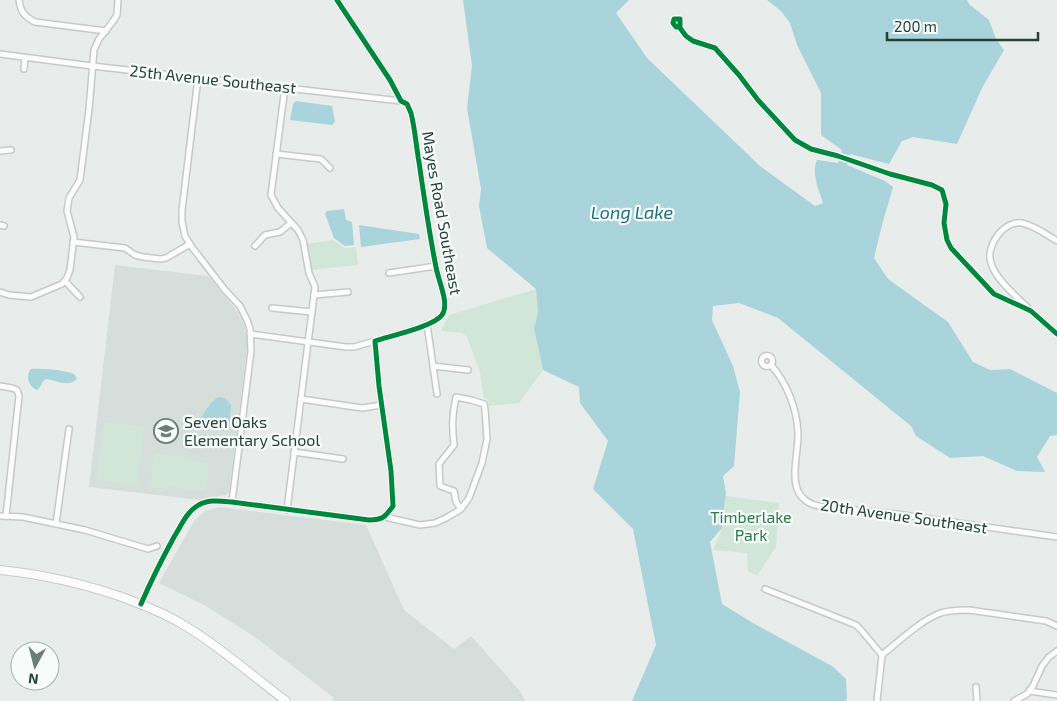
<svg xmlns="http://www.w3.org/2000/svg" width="1057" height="701" font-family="'Exo 2',sans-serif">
<rect width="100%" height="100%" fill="#e8edeb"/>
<g fill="#d6dedb">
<polygon points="115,265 208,276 238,312 244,324 248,340 229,492 226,495 212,497 200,500 89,487"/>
<polygon points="220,507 366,525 404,610 454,649 471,636 520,691 525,701 332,701 334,698 255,637 204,605 159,583 194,521 205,511"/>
</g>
<g fill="#d1e6d8">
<polygon points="333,240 345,248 356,247 358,265 310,270 306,244"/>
<polygon points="536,289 538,313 534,328 543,370 519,403 489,406 487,398 484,399 480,372 467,337 462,333 441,331 449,315"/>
<polygon points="104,422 144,427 137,485 97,480"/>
<polygon points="156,454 191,457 191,461 209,463 206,491 173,487 150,488 154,456"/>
<polygon points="726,496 779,503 776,547 757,576 748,571 747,553 713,550 724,524"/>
</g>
<g fill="#a9d4db">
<path d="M463,0H629L616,13L647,58L760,166L815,206L823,203C819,190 811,174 817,160L838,163L842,150L821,135V93L797,45L790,23L781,11L767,0H967L969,4L989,20L996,39L1004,50L982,88L957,144L913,137L902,141L889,164L850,154L847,165L885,181L893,187L882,225L874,258L888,279L948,322L973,362L990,370L1010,369L1057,393V435L1050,436L1037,457L1045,472L1017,471L983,456L950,458L916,436L911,426L778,318L739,303L713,306L712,320L733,366L740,392L734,466L723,476L726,493L722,528L710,542L722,604L753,623L832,666L846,679L847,698L845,701H632L656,645L633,529L593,489L608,441L580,403L579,387L543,370L534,328L538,313L536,289L487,248L479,206L481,189L467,108L472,66Z"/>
<polygon points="296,101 332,106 335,122 332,125 290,120 293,104"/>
<polygon points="344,209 346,220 352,222 354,245 345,246 334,238 325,214 327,211"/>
<polygon points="359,225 419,234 420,239 361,247"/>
<path d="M31,369C39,368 69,370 75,375C76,376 76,378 77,379C68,388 56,380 46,379C41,381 42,387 37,390C29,387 25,376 31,369Z"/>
<polygon points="218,397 225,398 231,405 229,427 223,431 203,424 201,418 210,404"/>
</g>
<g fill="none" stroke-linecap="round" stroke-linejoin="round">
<defs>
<g id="street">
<path d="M19,0C21,13 24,16 35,22L106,31"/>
<polyline points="679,27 676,27 673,23 674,19 680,19 680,28 686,36 693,41 715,48 739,75 758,100 795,140 811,149 838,156 890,174 932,185 942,190 946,204 944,223 947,240 951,248 994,294 1031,311 1057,334"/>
<polyline points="0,54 92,66 401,101"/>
<polyline points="24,69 25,58"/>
<polyline points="198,78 182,210 182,222 185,236 191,246 225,290 240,306 247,320 250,329 251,351 232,502"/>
<polyline points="285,87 271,195 278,208 298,230 303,240 309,273 315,287 287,510"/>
<polyline points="0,151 11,150"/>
<polyline points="276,154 321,159 330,168"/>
<polyline points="0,225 4,226"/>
<polyline points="73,242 125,248 135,255 143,257 160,259 166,258 190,244"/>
<polyline points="255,246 265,235 280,232 291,223"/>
<polyline points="389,273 436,266"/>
<polyline points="65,281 80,297"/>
<polyline points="0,292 9,295 31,297 62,284 67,278 70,270 74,237 67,211 69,198 80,180 89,109 94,50 99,39 111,24 117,15 118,0"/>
<polyline points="314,295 348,292"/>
<polyline points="272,308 312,312"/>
<path d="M1028,308C1016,296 996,280 991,263C985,246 1004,220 1022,223C1035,226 1046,234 1057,241"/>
<polyline points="427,324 437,394"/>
<polyline points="250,334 346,347 354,347 375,341"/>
<circle cx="767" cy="361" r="5.5"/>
<path d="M771,365C787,383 797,409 798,433C799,456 784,493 812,504C816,506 820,506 824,507L896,514L1057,537"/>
<polyline points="433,366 468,370"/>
<polyline points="0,386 12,388 17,390 19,396 6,516"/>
<polyline points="301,399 362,408 382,405"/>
<polyline points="294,452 343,459"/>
<polyline points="0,516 23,517 85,530 148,549 157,546"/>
<path d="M385,517L420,525L435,523L446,518L461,509L469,498L482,463L487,439L485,409L484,404L471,400L456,397C452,415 452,427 454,445L439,464L440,486L454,491L456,502L461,509"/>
<polyline points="56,524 69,429"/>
<polyline points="765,589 856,625 861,630 882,655"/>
<path d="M141,604C151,581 162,559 174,537C181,526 186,513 197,506C208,499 220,501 232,502L369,520C383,520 385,517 393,506L391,471L379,386L375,341C390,336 433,327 442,315C450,304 438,280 436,267C429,232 424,197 419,162C416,145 415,129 411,113L407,104L401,101L390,80L337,0"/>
<path d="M882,655C898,642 919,622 938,614C947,610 959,610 969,610L1046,621L1057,626"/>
<polyline points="976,687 977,701"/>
<polyline points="1029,691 1057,695"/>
<polyline points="877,701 882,655"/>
<polyline points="1014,701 1027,694 1033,686 1042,666 1049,657 1057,651"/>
</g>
<path id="secondary" d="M0,570C41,574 80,583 119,596C138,603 157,610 175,620C215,642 250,674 286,701"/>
</defs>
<use href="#street" stroke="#c5cac8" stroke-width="8"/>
<use href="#secondary" stroke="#c3cbc8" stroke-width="10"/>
<use href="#street" stroke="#fcfcfc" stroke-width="5"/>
<use href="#secondary" stroke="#fcfcfc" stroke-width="8"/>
<defs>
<g id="cycleway">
<polyline points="679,27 676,27 673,23 674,19 680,19 680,28 686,36 693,41 715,48 739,75 758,100 795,140 811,149 838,156 890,174 932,185 942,190 946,204 944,223 947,240 951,248 994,294 1031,311 1057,334"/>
<path d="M141,604C151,581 162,559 174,537C181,526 186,513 197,506C208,499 220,501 232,502L369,520C383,520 385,517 393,506L391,471L379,386L375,341C390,336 433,327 442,315C450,304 438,280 436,267C429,232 424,197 419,162C416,145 415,129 411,113L407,104L401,101L390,80L337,0"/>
</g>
</defs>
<use href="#cycleway" stroke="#f7fbf9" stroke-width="8"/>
<use href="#cycleway" stroke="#00873e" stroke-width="5"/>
</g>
<defs>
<symbol id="school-ring" viewBox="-11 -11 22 22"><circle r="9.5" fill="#f7fbf9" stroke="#697e78" stroke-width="1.5"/><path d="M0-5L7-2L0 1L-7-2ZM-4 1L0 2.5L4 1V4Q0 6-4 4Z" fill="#697e78"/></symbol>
</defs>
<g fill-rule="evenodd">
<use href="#school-ring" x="152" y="417" width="28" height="28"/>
</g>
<g text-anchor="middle" stroke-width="4.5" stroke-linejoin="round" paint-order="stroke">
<g font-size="16" fill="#24423a" stroke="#f7fbf9">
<text transform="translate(213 79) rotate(6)" y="6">25th Avenue Southeast</text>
<text transform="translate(442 213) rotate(80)" y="6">Mayes Road Southeast</text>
<text transform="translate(904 516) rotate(8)" y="6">20th Avenue Southeast</text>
</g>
<g font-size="16" fill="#24423a" stroke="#f7fbf9" text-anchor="start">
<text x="184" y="428">Seven Oaks<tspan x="184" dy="18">Elementary School</tspan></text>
</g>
<g font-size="16" fill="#2d7a4b" stroke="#f7fbf9">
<text x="751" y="523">Timberlake<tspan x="751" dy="18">Park</tspan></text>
</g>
<g font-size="18" font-style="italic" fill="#1c6f80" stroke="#f7fbf9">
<text x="632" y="219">Long Lake</text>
</g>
</g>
<g transform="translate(35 666) rotate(187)"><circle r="24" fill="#f7fbf9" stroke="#a3b1ad"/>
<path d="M0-4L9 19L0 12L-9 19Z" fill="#697e78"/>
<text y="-8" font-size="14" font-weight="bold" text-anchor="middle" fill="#24423a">N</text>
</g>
<path d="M887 32v8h151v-8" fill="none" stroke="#24423a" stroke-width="2.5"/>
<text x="894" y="32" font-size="15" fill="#24423a" stroke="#f7fbf9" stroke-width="4" paint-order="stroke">200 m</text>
</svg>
